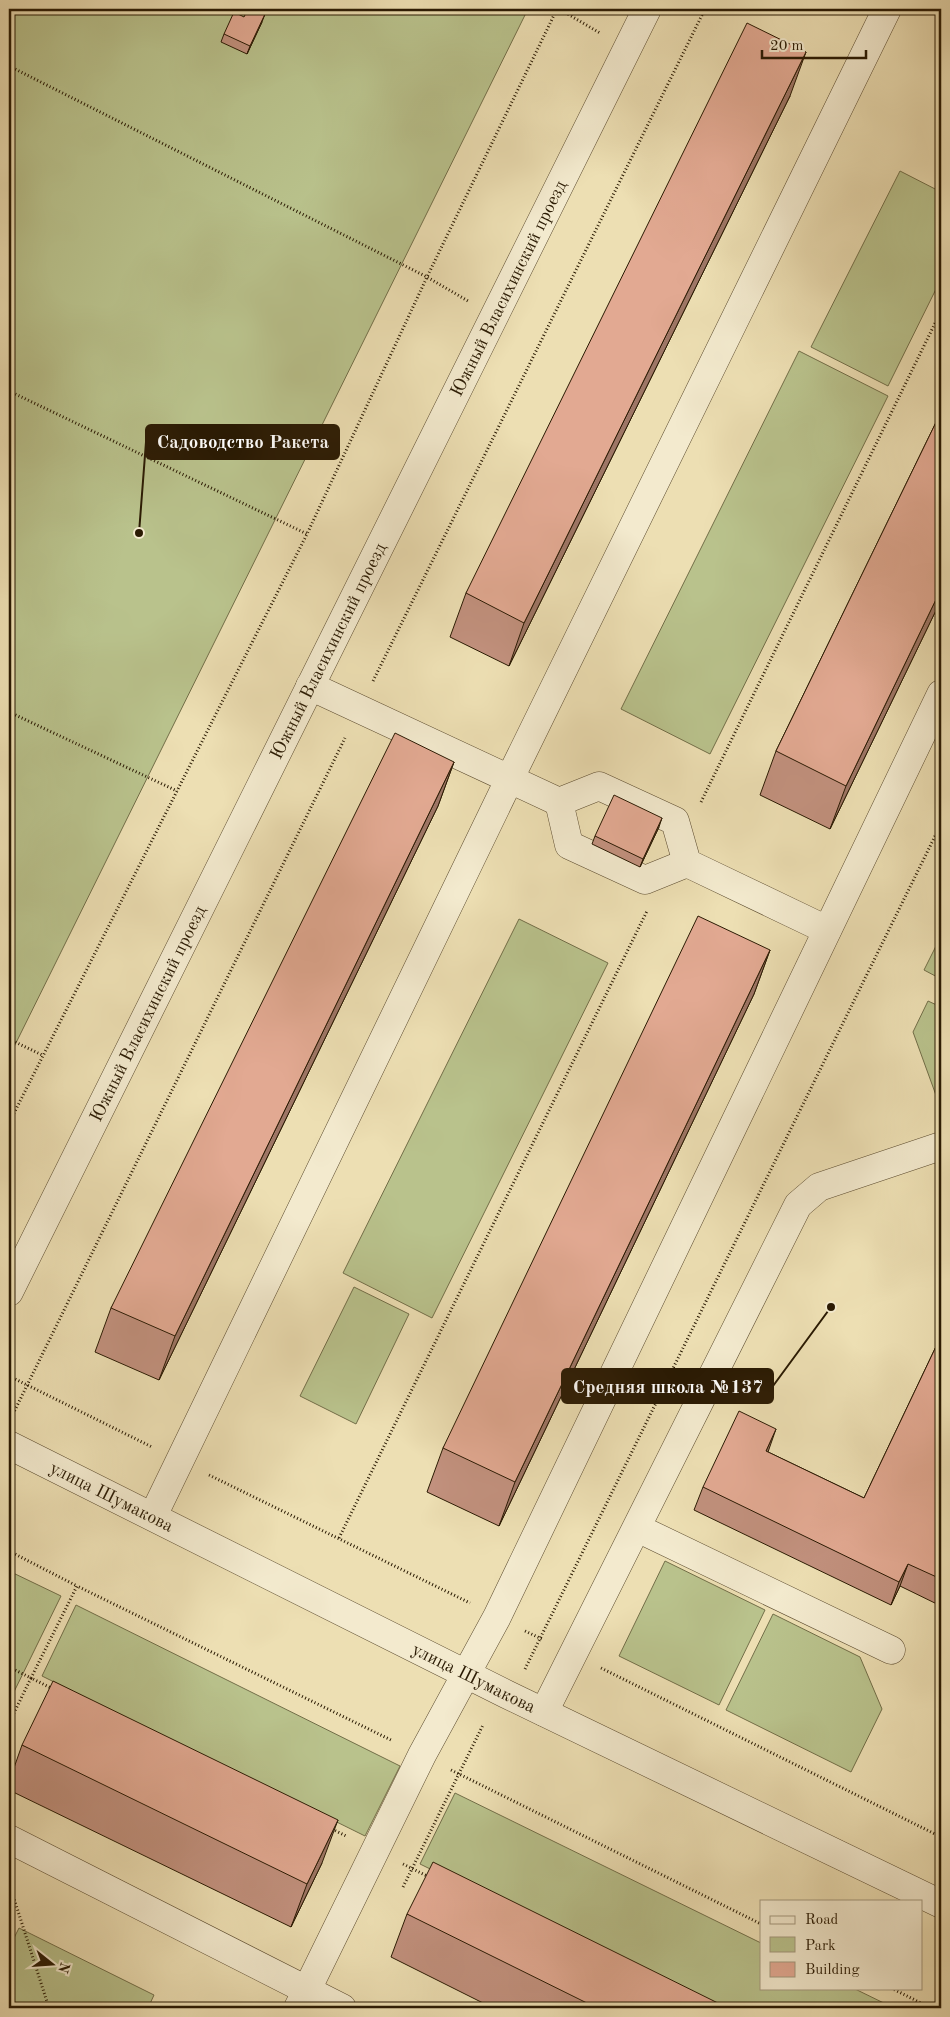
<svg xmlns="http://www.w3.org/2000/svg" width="950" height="2017" font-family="'Old Standard TT',serif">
<rect width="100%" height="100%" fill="#eddfb3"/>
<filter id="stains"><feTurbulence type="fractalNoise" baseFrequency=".004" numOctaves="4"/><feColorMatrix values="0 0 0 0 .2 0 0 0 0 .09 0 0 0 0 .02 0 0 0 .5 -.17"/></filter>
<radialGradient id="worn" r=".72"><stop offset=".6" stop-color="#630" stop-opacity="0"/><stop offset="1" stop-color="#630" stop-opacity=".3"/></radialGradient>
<g fill="#b9c28c" stroke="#726e48">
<polygon points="9,9 528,9 9,1057"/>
<polygon points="900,171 941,192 941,279 888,386 811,347"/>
<polygon points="799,351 888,396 710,754 621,709"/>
<polygon points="519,919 608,963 432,1318 343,1273"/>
<polygon points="941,936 941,979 924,970"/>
<polygon points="928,1001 941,1007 941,1109 913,1032"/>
<polygon points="354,1287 409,1314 356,1424 300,1396"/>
<polygon points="665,1561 765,1610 719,1705 619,1656"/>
<polygon points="9,1571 61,1596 9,1702"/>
<polygon points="76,1605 400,1766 365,1836 42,1676"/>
<polygon points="773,1614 860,1657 882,1709 851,1772 726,1710"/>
<polygon points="455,1793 761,1943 761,1988 853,1988 894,2008 714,2008 420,1864"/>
<polygon points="19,1928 154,1995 148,2008 9,2008 9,1948"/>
</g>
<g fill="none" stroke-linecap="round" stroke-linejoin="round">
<defs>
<g id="minor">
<polyline points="310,686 559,802 599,786 675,821 687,863 827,930"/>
<polyline points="559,802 569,845 645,880 687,863"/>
<path id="s1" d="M9,1292L647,9"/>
<path id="s2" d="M9,1445L506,1694L941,1904"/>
<polyline points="153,1516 510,778 887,9"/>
<polyline points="637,1528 891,1650"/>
<polyline points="544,1712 798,1205 819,1187 941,1146"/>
<polyline points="9,1839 342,2008"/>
<polyline points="298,2008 422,1755 497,1617 941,694"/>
</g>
</defs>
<use href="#minor" stroke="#5b4b2f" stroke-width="29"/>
<g stroke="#2a1a03" stroke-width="3" stroke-dasharray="1 2.5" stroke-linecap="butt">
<polyline points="559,9 600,33"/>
<polyline points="9,66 427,277 468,301"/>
<polyline points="9,391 307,534"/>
<polyline points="373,681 705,9"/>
<polyline points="9,712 177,791"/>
<polyline points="701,802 941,311"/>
<polyline points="9,1039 42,1055"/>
<polyline points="9,1123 307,534 427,277 557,9"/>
<polyline points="9,1376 152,1447"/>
<polyline points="13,1414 345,738"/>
<polyline points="209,1475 470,1603"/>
<polyline points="339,1538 647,911"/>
<polyline points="9,1551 77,1586"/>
<polyline points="525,1631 544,1640"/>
<polyline points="9,1667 31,1678 77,1586 393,1741"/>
<polyline points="601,1668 941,1837"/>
<polyline points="525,1669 941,824"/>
<polyline points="9,1723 31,1678 53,1689"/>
<polyline points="451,1770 761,1924"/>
<polyline points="332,1829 346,1836"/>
<polyline points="403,1864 429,1877"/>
<polyline points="9,1883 49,2008"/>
<polyline points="403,1887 483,1725"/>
<polyline points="891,1988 931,2008"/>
</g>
<use href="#minor" stroke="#f3eace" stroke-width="28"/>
</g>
<g fill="#c2917e" stroke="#2a1a03">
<polygon points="244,17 262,22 247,54 221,42 224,34"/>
<polygon points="790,96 509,666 450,637 466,593"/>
<polygon points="941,412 941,600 830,829 760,795 776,751"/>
<polygon points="454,762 438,806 159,1380 95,1352 111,1308"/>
<polygon points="659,827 640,867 592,844 595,836"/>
<polygon points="770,950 754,994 499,1526 427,1492 443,1448"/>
<polygon points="941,1336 941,1606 900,1586 891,1605 694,1510 703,1487 768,1452 864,1498"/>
<polygon points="22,1745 322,1863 291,1927 9,1790 9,1782"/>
<polygon points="407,1914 728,2008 493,2008 391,1957"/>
</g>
<g fill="#9e7666" stroke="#2a1a03">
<polygon points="265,14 262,22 247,54 250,46"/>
<polygon points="806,52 790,96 509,666 524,623"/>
<polygon points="941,589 941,600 830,829 846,786"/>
<polygon points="454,762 438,806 159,1380 175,1336"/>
<polygon points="662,818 659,827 640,867 643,859"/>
<polygon points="770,950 754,994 499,1526 515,1482"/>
<polygon points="776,1429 768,1452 766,1451"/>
<polygon points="908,1564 900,1586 891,1605 899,1582"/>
<polygon points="338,1820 322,1863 291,1927 307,1884"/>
</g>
<g fill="#e2a992" stroke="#2a1a03">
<polygon points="248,9 254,9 265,14 250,46 224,34 234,12 244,17"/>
<polygon points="747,23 806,52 524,623 466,593"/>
<polygon points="941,412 941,589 846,786 776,751"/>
<polygon points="395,733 454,762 175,1336 111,1308"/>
<polygon points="614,795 662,818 643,859 595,836"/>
<polygon points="698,916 770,950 515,1482 443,1448"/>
<polygon points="941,1336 941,1579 908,1564 899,1582 703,1487 739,1411 776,1429 766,1451 864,1498"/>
<polygon points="53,1681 338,1820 307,1884 22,1745"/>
<polygon points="433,1862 728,2008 597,2008 407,1914"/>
</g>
<g text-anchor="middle" stroke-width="5" stroke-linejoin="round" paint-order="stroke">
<g font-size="18" fill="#2a1a03" stroke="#f3eace">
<text dy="6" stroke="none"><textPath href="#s1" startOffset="1121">Южный Власихинский проезд</textPath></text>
<text dy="6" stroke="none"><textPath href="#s1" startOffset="716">Южный Власихинский проезд</textPath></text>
<text dy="6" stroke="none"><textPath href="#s1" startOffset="311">Южный Власихинский проезд</textPath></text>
<text dy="6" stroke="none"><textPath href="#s2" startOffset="115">улица Шумакова</textPath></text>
<text dy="6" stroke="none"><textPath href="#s2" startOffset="520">улица Шумакова</textPath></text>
</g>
</g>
<path fill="none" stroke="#2a1a03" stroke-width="2" d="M139 533L146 442M831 1307L773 1386"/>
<g fill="#2a1a03" stroke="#f3eace" stroke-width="2">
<circle cx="139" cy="533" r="5"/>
<circle cx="831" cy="1307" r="5"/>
</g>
<g fill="#2a1a03" stroke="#2a1a03" stroke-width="2">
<rect x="146" y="425" width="193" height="34" rx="5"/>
<rect x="562" y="1369" width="211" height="34" rx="5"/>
</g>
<g font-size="19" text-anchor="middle" font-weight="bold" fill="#fff">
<text x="243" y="448">Садоводство Ракета</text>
<text x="668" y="1393">Средняя школа №137</text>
</g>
<rect width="950" height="2017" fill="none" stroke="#eddfb3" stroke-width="30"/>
<rect x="10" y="10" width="930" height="1997" fill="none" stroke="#2a1a03" stroke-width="2.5"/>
<rect x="15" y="15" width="920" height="1987" fill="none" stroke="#2a1a03"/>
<rect x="760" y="1900" width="162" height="90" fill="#f3eace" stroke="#a3977d"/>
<rect x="770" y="1916" width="25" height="8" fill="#f3eace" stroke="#a3977d"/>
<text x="805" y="1924" font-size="15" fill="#2a1a03">Road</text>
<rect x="770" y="1937" width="25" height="15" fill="#b9c28c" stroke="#a3977d"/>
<text x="805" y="1950" font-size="15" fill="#2a1a03">Park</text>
<rect x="770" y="1962" width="25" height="15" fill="#e2a992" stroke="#a3977d"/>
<text x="805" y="1974" font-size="15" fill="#2a1a03">Building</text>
<g transform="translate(52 1964) rotate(107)" stroke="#f3eace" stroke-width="4" paint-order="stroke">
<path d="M0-4L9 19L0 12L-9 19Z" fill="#2a1a03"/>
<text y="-8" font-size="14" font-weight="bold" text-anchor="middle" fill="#2a1a03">N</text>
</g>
<path d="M762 50v8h104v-8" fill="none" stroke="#2a1a03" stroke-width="2.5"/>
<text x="770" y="50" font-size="15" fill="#2a1a03" stroke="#f3eace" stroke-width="4" paint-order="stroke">20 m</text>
<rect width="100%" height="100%" filter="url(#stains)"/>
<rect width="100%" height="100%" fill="url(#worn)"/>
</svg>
